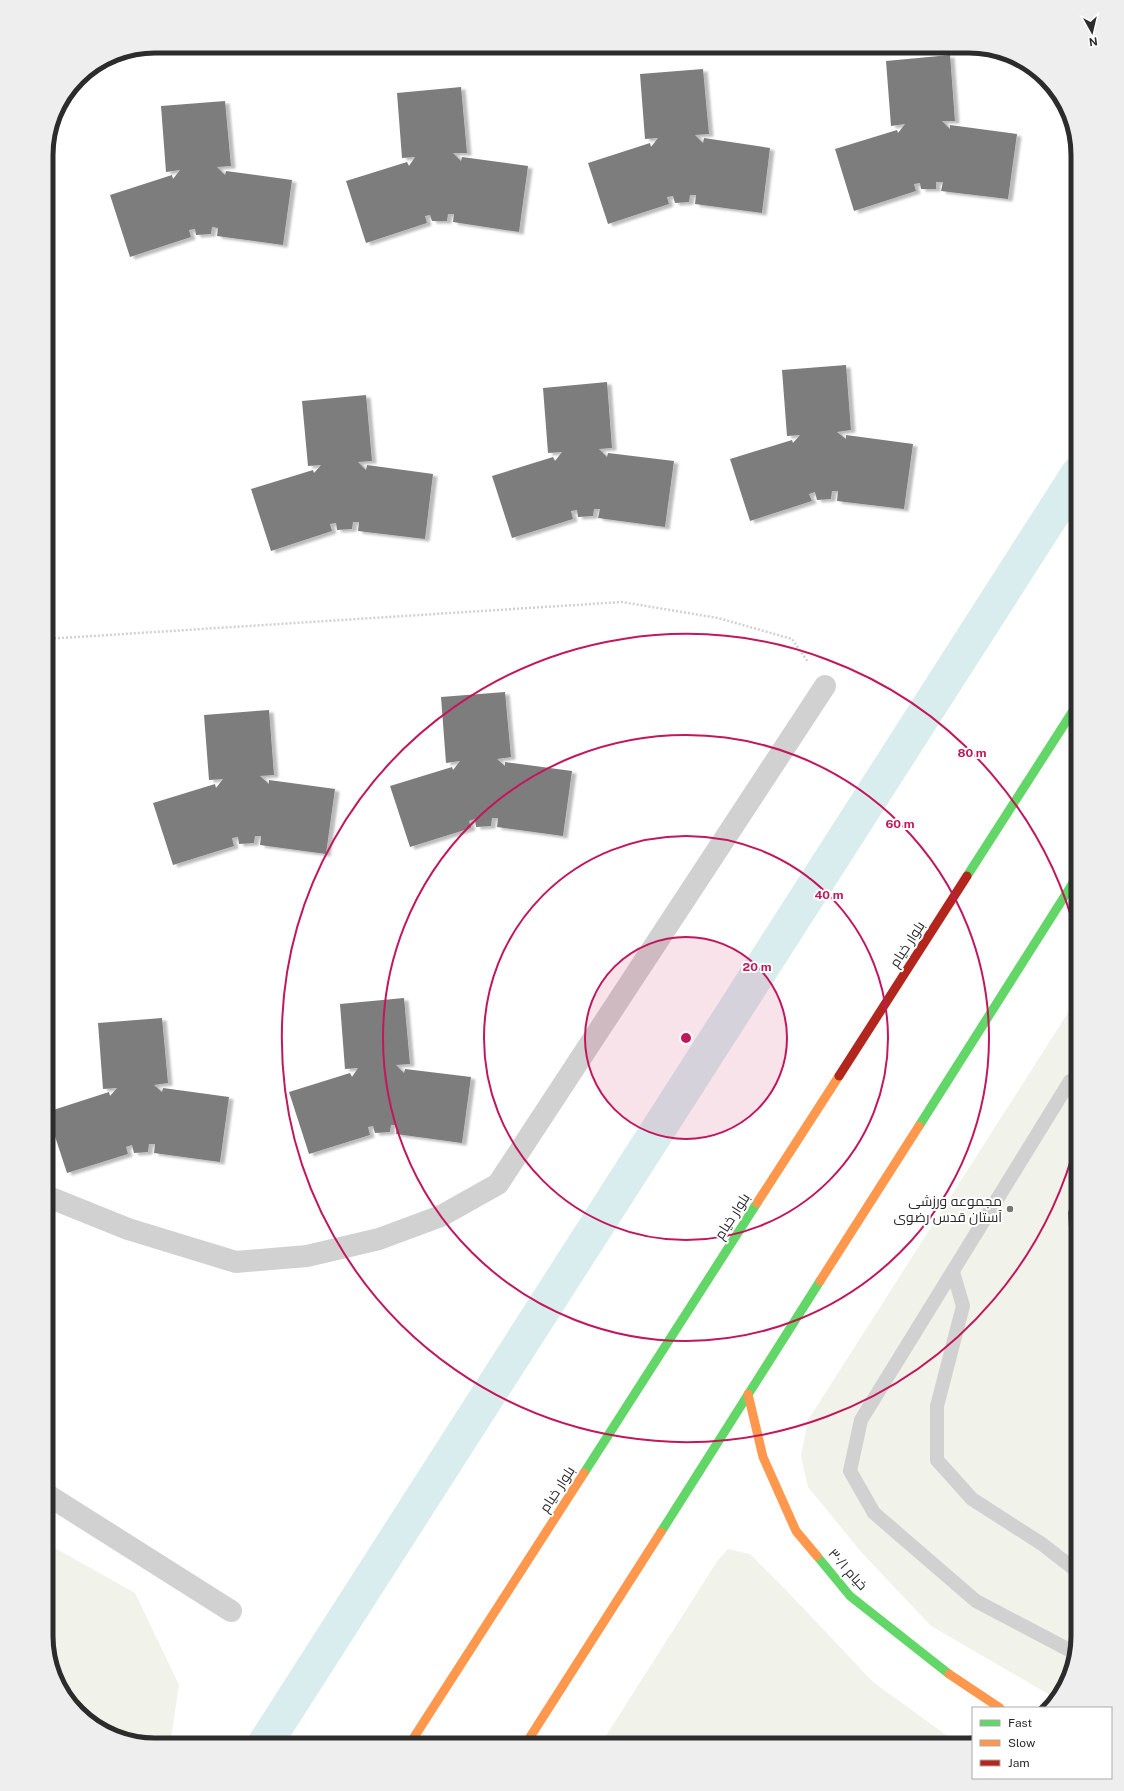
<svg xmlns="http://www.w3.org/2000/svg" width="1124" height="1791" font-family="'Public Sans',Cairo,sans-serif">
<defs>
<filter id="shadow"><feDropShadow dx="4.5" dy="2.5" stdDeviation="1" flood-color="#0004"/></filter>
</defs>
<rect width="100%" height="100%" fill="#fff"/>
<g fill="#f1f3eb">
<polygon points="1078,997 1078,1636 1058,1698 1050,1695 931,1626 862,1553 808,1487 801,1456 808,1420"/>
<polygon points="46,1543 135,1593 179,1685 170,1745 148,1745 95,1727 57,1685 46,1636"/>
<polygon points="728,1549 750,1554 786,1590 873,1682 949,1737 971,1745 600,1745 718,1560"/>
</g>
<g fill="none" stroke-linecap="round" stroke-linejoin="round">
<polyline stroke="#d9ecee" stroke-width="35" points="264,1745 1078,474"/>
</g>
<g fill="#7d7d7d" filter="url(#shadow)">
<polygon points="950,55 955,121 942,121 950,129 950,125 1017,134 1008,199 941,191 943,182 936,182 936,189 921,189 920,183 914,184 916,191 854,211 835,149 897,130 898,133 905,124 891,126 886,61"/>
<polygon points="703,69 709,134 695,135 703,143 704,138 770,148 762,213 695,204 696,195 690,195 689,202 675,203 673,196 667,197 669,204 608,224 588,163 650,143 651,147 658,138 645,139 640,74"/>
<polygon points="461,87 467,153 453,153 461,161 462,157 528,166 519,232 453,222 454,214 448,214 447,221 432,221 430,215 425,216 427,223 366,243 346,181 407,162 409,166 415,157 402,158 397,93"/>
<polygon points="225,101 231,166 217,167 225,175 226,171 292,180 283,245 217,236 218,228 212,227 211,234 196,235 195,229 189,230 191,237 130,257 110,195 172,175 173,179 180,170 166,172 161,106"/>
<polygon points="846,365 851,430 837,432 846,439 846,435 913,444 904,509 837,501 838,491 832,491 831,499 817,500 815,492 809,494 812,501 750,521 730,459 792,440 793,443 800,435 787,436 782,370"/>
<polygon points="607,382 612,448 599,449 607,457 608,453 674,461 665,527 598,518 600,509 594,509 593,516 578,517 577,510 571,511 573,519 512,538 492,476 553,457 555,461 562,452 548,453 543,388"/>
<polygon points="366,395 372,461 358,462 366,470 367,465 433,474 425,539 358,531 359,522 353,522 352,529 337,530 336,523 330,524 332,531 271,551 251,489 313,470 314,473 321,465 308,466 302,401"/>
<polygon points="505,692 511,757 497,759 505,766 505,762 572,771 563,836 497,827 498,818 492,818 491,826 476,827 475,819 469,821 471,828 410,847 390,786 452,767 453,770 460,761 446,763 441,697"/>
<polygon points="269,710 274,775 260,776 269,784 269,780 335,789 326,854 260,845 261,836 255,836 254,843 239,844 238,837 232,838 234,846 173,865 153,803 215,784 216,788 223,779 209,780 204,715"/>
<polygon points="404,998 410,1064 396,1065 404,1073 405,1069 471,1077 462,1143 396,1134 397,1125 391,1125 390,1132 375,1133 373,1126 368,1127 370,1135 309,1154 289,1092 350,1073 352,1077 358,1068 345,1069 340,1004"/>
<polygon points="162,1018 168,1083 154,1085 162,1092 163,1088 229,1097 220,1162 154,1153 155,1144 149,1144 148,1152 134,1153 132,1145 126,1147 128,1154 67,1173 47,1112 109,1092 110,1096 117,1088 103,1089 98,1023"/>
<polygon points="1078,1178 1078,1307 1073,1293 1068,1213"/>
</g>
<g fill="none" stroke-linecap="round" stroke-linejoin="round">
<polyline stroke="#d1d1d1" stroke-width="2.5" stroke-dasharray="2 2" stroke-linecap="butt" points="46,639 622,602 718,618 792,639 808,662"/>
<g stroke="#d1d1d1" stroke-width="14">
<polyline points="1070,1081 861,1420 850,1471 874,1513 976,1601 1073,1652"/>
<polyline points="953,1272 963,1306 937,1406 937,1460 972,1499 1042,1544 1078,1572"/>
</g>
<g stroke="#d1d1d1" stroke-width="22">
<polyline points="46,1196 128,1229 236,1262 307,1256 379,1239 441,1216 498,1184 825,686"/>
<polyline points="46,1494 231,1611"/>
</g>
<g stroke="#63d668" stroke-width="9">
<polyline points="967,876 1078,703"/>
<polyline points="919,1126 1078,875"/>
<polyline points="584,1473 757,1203"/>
<polyline points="661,1532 820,1281"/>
<polyline points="817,1556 850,1596 949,1674"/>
</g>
<g stroke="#ff974d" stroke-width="9">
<polyline points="757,1203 839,1076"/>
<polyline points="820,1281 919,1126"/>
<polyline points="748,1394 763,1457 796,1531 817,1556"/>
<polyline points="949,1674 1000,1708"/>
<polyline points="409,1745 584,1473"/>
<polyline points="525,1745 661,1532"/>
</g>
<polyline stroke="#b3261e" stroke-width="9" points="839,1076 967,876"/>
</g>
<circle cx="686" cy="1038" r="101" fill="#c2185b" fill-opacity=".12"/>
<g fill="none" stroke="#c2185b" stroke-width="2">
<circle cx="686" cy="1038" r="101"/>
<circle cx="686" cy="1038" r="202"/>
<circle cx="686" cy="1038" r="303"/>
<path d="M1077 1139A404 404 0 1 1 1077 937"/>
</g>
<circle fill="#767676" stroke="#fff" stroke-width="1.5" cx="1010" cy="1209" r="4"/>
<g text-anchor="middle" stroke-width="4" stroke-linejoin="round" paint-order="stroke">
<g font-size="14" fill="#2c2c2c" stroke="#fff">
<text transform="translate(907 944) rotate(-57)" y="5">بلوار خیام</text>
<text transform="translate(732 1216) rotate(-57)" y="5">بلوار خیام</text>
<text transform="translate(557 1489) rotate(-57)" y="5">بلوار خیام</text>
<text transform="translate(848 1569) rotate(48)" y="5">خیام ۳۰/۱</text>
</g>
<g font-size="14" fill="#2c2c2c" stroke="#fff" text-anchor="end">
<text x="1002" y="1206">مجموعه ورزشی<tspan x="1002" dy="16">آستان قدس رضوی</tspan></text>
</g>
</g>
<path d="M0 0H1124V1791H0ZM155 53H969A102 102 0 0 1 1071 155V1636A102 102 0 0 1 969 1738H155A102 102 0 0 1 53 1636V155A102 102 0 0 1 155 53Z" fill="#eee" fill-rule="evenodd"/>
<path fill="none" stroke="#2c2c2c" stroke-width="5" d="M155 53H969A102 102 0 0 1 1071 155V1636A102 102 0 0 1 969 1738H155A102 102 0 0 1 53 1636V155A102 102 0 0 1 155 53Z"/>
<circle cx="686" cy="1038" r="6" fill="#c2185b" stroke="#fff" stroke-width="2"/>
<g font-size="12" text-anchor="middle" font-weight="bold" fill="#c2185b" stroke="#fff" stroke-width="4" stroke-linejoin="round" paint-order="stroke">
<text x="972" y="757">80 m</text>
<text x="900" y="828">60 m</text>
<text x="829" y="899">40 m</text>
<text x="757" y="971">20 m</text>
</g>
<rect x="972" y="1707" width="140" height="72" fill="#ffffff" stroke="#ababab"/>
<rect x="980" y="1720" width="20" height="6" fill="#63d668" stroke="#ababab"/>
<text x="1008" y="1727" font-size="12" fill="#2c2c2c">Fast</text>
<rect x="980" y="1740" width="20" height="6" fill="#ff974d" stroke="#ababab"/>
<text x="1008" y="1747" font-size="12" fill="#2c2c2c">Slow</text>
<rect x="980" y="1760" width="20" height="6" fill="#b3261e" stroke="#ababab"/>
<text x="1008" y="1767" font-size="12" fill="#2c2c2c">Jam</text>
<g transform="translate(1092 32) rotate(172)" stroke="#ffffff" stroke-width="3" paint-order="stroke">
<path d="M0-3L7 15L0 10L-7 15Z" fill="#2c2c2c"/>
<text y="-6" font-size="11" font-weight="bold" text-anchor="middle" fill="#2c2c2c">N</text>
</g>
</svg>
